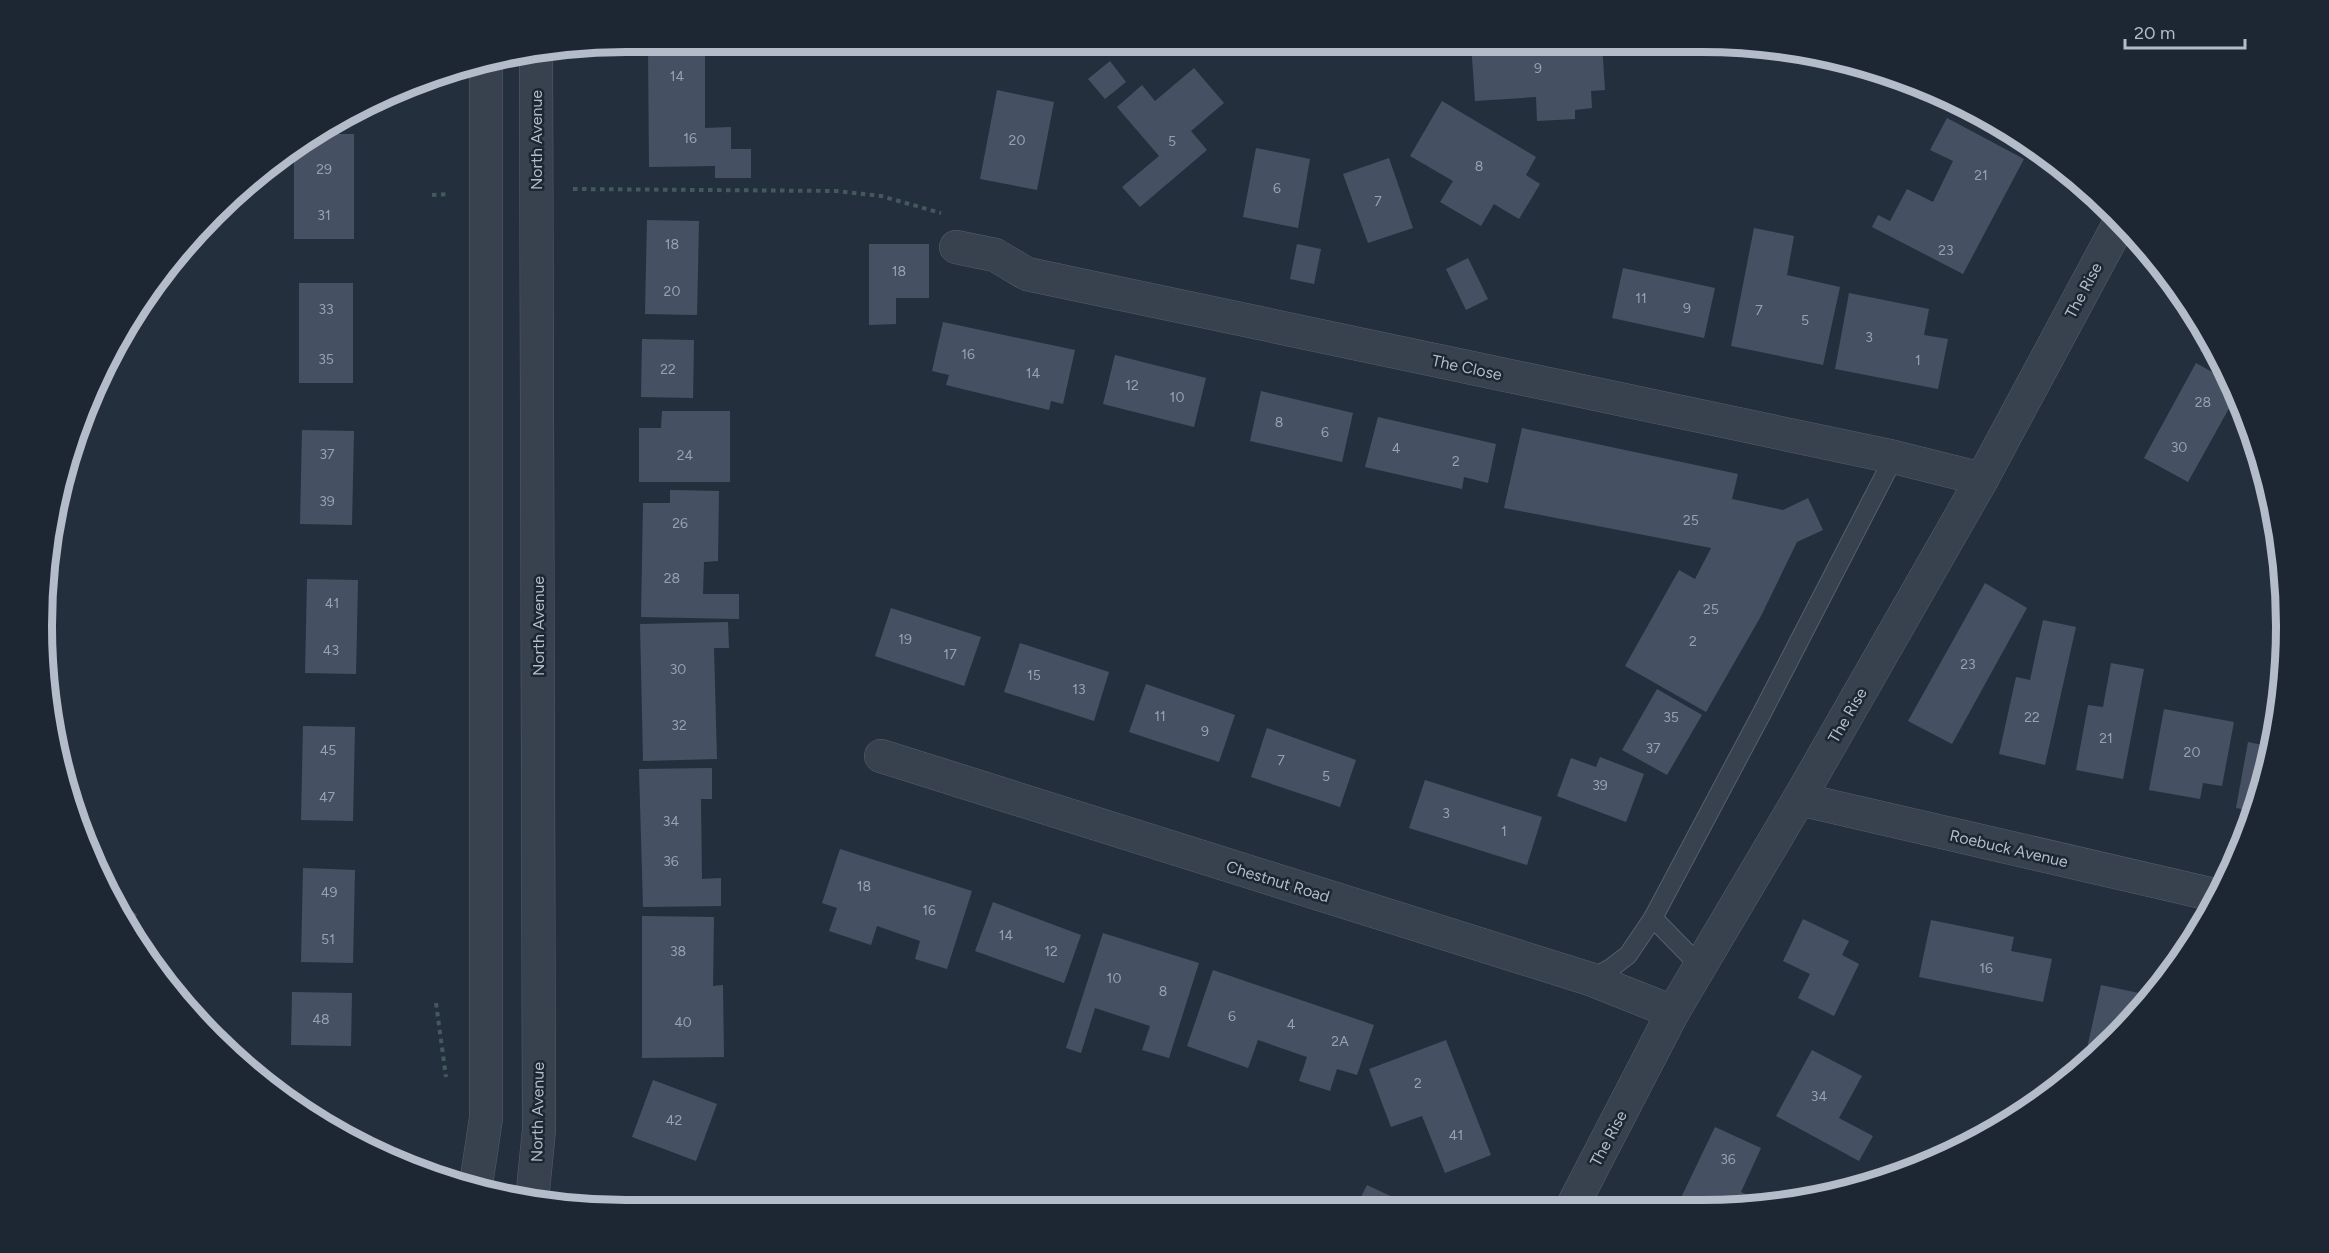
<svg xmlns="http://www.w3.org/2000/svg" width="2329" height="1253" font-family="Figtree,sans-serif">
<rect width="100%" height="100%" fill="#242f3e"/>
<g fill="#455162">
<polygon points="1113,43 1173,43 1173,48 1114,56"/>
<polygon points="1471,43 1552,43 1552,46 1602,43 1605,90 1591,91 1592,108 1575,110 1575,119 1537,121 1536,97 1475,101"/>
<polygon points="648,45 705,45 705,128 731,127 731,149 751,149 751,178 715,178 715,166 649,167"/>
<polygon points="1110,61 1126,82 1105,99 1088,79"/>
<polygon points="1194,68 1224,103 1191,131 1207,150 1140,207 1122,187 1159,156 1117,107 1142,85 1155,101"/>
<polygon points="997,90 1054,102 1037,190 980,179"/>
<polygon points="1442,101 1536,157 1526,175 1540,184 1519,219 1494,204 1481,226 1440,202 1453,181 1410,156"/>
<polygon points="1947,118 2024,159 1963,274 1872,227 1878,215 1890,221 1907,189 1933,202 1953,161 1930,150"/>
<polygon points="314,134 354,134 354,239 294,239 294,147"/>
<polygon points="1256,148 1310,159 1298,228 1243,217"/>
<polygon points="1389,158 1413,228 1368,243 1343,174"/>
<polygon points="647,220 699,221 697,315 645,314"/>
<polygon points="1754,228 1794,236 1787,275 1840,287 1823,365 1731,346"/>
<polygon points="869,244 929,244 929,298 896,298 896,324 869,325"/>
<polygon points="1297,244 1321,249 1314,284 1290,279"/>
<polygon points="1468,258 1488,299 1466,310 1446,269"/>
<polygon points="1623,268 1715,288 1704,338 1612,318"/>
<rect x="299" y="283" width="54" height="100"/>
<polygon points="1849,293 1929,309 1924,335 1948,339 1938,389 1835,369"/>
<polygon points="943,322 1075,350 1063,404 1051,401 1049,410 946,385 949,375 932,371"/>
<polygon points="2208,338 2225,365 2200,351"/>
<polygon points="642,339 694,340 693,398 641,397"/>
<polygon points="1115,355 1206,378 1194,427 1103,404"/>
<polygon points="2196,363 2232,383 2237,394 2188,482 2144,458"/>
<polygon points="1261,391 1353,413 1342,462 1250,441"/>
<polygon points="662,411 730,411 730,482 639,482 639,428 661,428"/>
<polygon points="1378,417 1496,444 1488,483 1464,477 1462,489 1365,467"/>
<polygon points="1522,428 1738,474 1732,499 1783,510 1808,498 1823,530 1797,542 1761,616 1706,712 1625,666 1679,570 1695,579 1711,548 1504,508"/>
<polygon points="302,430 354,431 352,525 300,524"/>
<polygon points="670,490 719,491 718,561 704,562 703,594 739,594 739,619 641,617 643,503 670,503"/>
<polygon points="307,579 358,580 356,674 305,673"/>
<polygon points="1985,583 2027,608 1952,744 1908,721"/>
<polygon points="891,608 981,637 964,686 875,656"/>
<polygon points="2043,620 2076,627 2045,765 1999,754 2016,677 2030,680"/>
<polygon points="728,622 729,648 714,648 717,759 643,761 640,624"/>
<polygon points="1020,643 1109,672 1094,721 1004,692"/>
<polygon points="2111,663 2144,669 2123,779 2076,770 2088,705 2103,707"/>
<polygon points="1146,684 1235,715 1219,762 1129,732"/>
<polygon points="1657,689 1702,715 1667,775 1622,750"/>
<polygon points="2164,709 2234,722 2222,786 2203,783 2200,799 2149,790"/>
<polygon points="303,726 355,727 353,821 301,820"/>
<polygon points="1267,728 1356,760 1340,807 1251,777"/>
<polygon points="2248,742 2272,747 2257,812 2236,808"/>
<polygon points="1600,757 1644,774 1626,822 1557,796 1571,758 1596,767"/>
<polygon points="712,768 712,799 701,799 702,879 721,878 721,906 643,907 639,769"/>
<polygon points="1425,780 1542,817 1527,865 1409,828"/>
<polygon points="840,849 972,891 947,969 915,959 920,941 877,926 871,945 829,931 837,908 822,903"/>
<polygon points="303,868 355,870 353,963 301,962"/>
<polygon points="108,891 137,915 127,926"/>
<polygon points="993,902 1081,935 1064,983 975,951"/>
<polygon points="642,916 714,917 713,986 723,985 724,1057 642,1058"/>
<polygon points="1803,919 1849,941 1842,955 1859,964 1834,1016 1798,998 1810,974 1783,961"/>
<polygon points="1931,920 2014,937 2011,951 2052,959 2043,1002 1919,977"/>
<polygon points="1103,933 1199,963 1169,1058 1142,1050 1150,1026 1095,1008 1081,1053 1066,1048"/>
<polygon points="1213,970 1374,1025 1357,1075 1337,1069 1330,1091 1299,1081 1307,1057 1258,1040 1248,1068 1187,1046"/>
<polygon points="2101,985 2153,996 2142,1012 2084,1062"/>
<polygon points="292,992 352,993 351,1046 291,1045"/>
<polygon points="1446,1040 1491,1155 1445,1173 1422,1116 1391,1127 1369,1069"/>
<polygon points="1812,1050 1862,1076 1839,1118 1873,1136 1859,1161 1776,1116"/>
<polygon points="653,1080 717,1104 696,1161 632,1137"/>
<polygon points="1715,1127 1761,1148 1741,1192 1772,1206 1677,1206"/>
<polygon points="1367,1185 1414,1207 1356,1207"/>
</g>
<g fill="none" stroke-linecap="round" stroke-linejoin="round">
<defs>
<g id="service">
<polyline points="1653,918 1700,966"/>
<polyline points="1590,979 1611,968 1628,955 1653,918 1763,711 1894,457"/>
</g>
<g id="minor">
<polyline points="956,247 995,255 1027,274 1894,457 1982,479"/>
<polyline points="881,756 1590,979 1673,1012"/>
<polyline points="1799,799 2219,896"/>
<polyline points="475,1191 486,1118 486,60"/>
<polyline points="532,1200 539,1130 536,51"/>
<polyline points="1572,1207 1673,1012 1799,799 1982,479 2120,222"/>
</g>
</defs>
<use href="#service" stroke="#565f6c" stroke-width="20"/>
<use href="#minor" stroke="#565f6c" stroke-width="34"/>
<g stroke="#44595c" stroke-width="4" stroke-dasharray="4.5 4.5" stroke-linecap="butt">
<polyline points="573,189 837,191 881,196 941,213"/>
<polyline points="432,195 449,194"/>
<polyline points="436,1003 446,1077"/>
</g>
<use href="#service" stroke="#38414e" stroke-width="18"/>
<use href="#minor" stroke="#38414e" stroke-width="33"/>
</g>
<g text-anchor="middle" stroke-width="5" stroke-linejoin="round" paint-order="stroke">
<g font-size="14" fill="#98a1af">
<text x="1538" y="73">9</text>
<text x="677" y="81">14</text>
<text x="690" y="143">16</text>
<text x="1017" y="145">20</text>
<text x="1172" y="146">5</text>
<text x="1479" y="171">8</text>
<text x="324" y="174">29</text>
<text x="1981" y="180">21</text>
<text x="1277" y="193">6</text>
<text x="1378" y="206">7</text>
<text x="324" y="220">31</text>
<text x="672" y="249">18</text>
<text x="1946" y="255">23</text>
<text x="899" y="276">18</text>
<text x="672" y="296">20</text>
<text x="1641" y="303">11</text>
<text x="1687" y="313">9</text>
<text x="326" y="314">33</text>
<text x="1759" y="315">7</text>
<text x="1805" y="325">5</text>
<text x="1869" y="342">3</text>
<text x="968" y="359">16</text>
<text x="326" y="364">35</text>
<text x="1918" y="365">1</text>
<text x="668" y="374">22</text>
<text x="1033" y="378">14</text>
<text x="1132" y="390">12</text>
<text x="1177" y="402">10</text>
<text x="2203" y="407">28</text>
<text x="1279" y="427">8</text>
<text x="1325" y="437">6</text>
<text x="2179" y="452">30</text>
<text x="1396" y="453">4</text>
<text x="327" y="459">37</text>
<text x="685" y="460">24</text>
<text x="1456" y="466">2</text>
<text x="327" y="506">39</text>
<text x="1691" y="525">25</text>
<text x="680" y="528">26</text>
<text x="672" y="583">28</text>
<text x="332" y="608">41</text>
<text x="1711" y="614">25</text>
<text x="905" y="644">19</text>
<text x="1693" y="646">2</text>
<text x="331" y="655">43</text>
<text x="950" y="659">17</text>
<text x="1968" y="669">23</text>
<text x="678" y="674">30</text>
<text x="1034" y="680">15</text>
<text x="1079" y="694">13</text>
<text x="1160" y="721">11</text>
<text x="1671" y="722">35</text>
<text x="2032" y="722">22</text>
<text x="679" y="730">32</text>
<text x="1205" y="736">9</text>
<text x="2106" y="743">21</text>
<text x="1653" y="753">37</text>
<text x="328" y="755">45</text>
<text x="2192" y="757">20</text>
<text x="1281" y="765">7</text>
<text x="1326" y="781">5</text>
<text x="1600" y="790">39</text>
<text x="327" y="802">47</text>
<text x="1446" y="818">3</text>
<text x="671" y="826">34</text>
<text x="1504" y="836">1</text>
<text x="671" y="866">36</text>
<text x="864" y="891">18</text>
<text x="329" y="897">49</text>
<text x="929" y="915">16</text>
<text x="1006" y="940">14</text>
<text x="328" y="944">51</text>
<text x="678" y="956">38</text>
<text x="1051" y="956">12</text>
<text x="1986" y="973">16</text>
<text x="1114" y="983">10</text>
<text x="1163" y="996">8</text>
<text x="1232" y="1021">6</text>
<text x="321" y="1024">48</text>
<text x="683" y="1027">40</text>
<text x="1291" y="1029">4</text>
<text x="1340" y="1046">2A</text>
<text x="1418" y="1088">2</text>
<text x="1819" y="1101">34</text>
<text x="674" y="1125">42</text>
<text x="1456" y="1140">41</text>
<text x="1728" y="1164">36</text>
</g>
<g font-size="16" fill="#b4bcc9" stroke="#1d2633">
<text transform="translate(536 140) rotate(-90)" y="6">North Avenue</text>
<text transform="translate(2083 290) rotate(-62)" y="6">The Rise</text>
<text transform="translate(1467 367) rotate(12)" y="6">The Close</text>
<text transform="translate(538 626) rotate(-90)" y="6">North Avenue</text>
<text transform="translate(1847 715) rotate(-60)" y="6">The Rise</text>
<text transform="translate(2009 848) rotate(13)" y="6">Roebuck Avenue</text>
<text transform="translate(1278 881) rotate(17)" y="6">Chestnut Road</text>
<text transform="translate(537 1112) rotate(-89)" y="6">North Avenue</text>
<text transform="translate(1608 1138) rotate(-62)" y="6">The Rise</text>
</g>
</g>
<path d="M0 0H2329V1253H0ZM626 52H1702A574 574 0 0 1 2276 626V626A574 574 0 0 1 1702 1200H626A574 574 0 0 1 52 626V626A574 574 0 0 1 626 52Z" fill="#1d2633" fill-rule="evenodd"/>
<path fill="none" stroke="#b4bcc9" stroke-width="8" d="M626 52H1702A574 574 0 0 1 2276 626V626A574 574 0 0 1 1702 1200H626A574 574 0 0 1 52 626V626A574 574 0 0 1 626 52Z"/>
<path d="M2125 39v9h120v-9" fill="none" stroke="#b4bcc9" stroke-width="3"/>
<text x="2134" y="39" font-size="18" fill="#b4bcc9" stroke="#1d2633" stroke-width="4.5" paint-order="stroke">20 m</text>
</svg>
